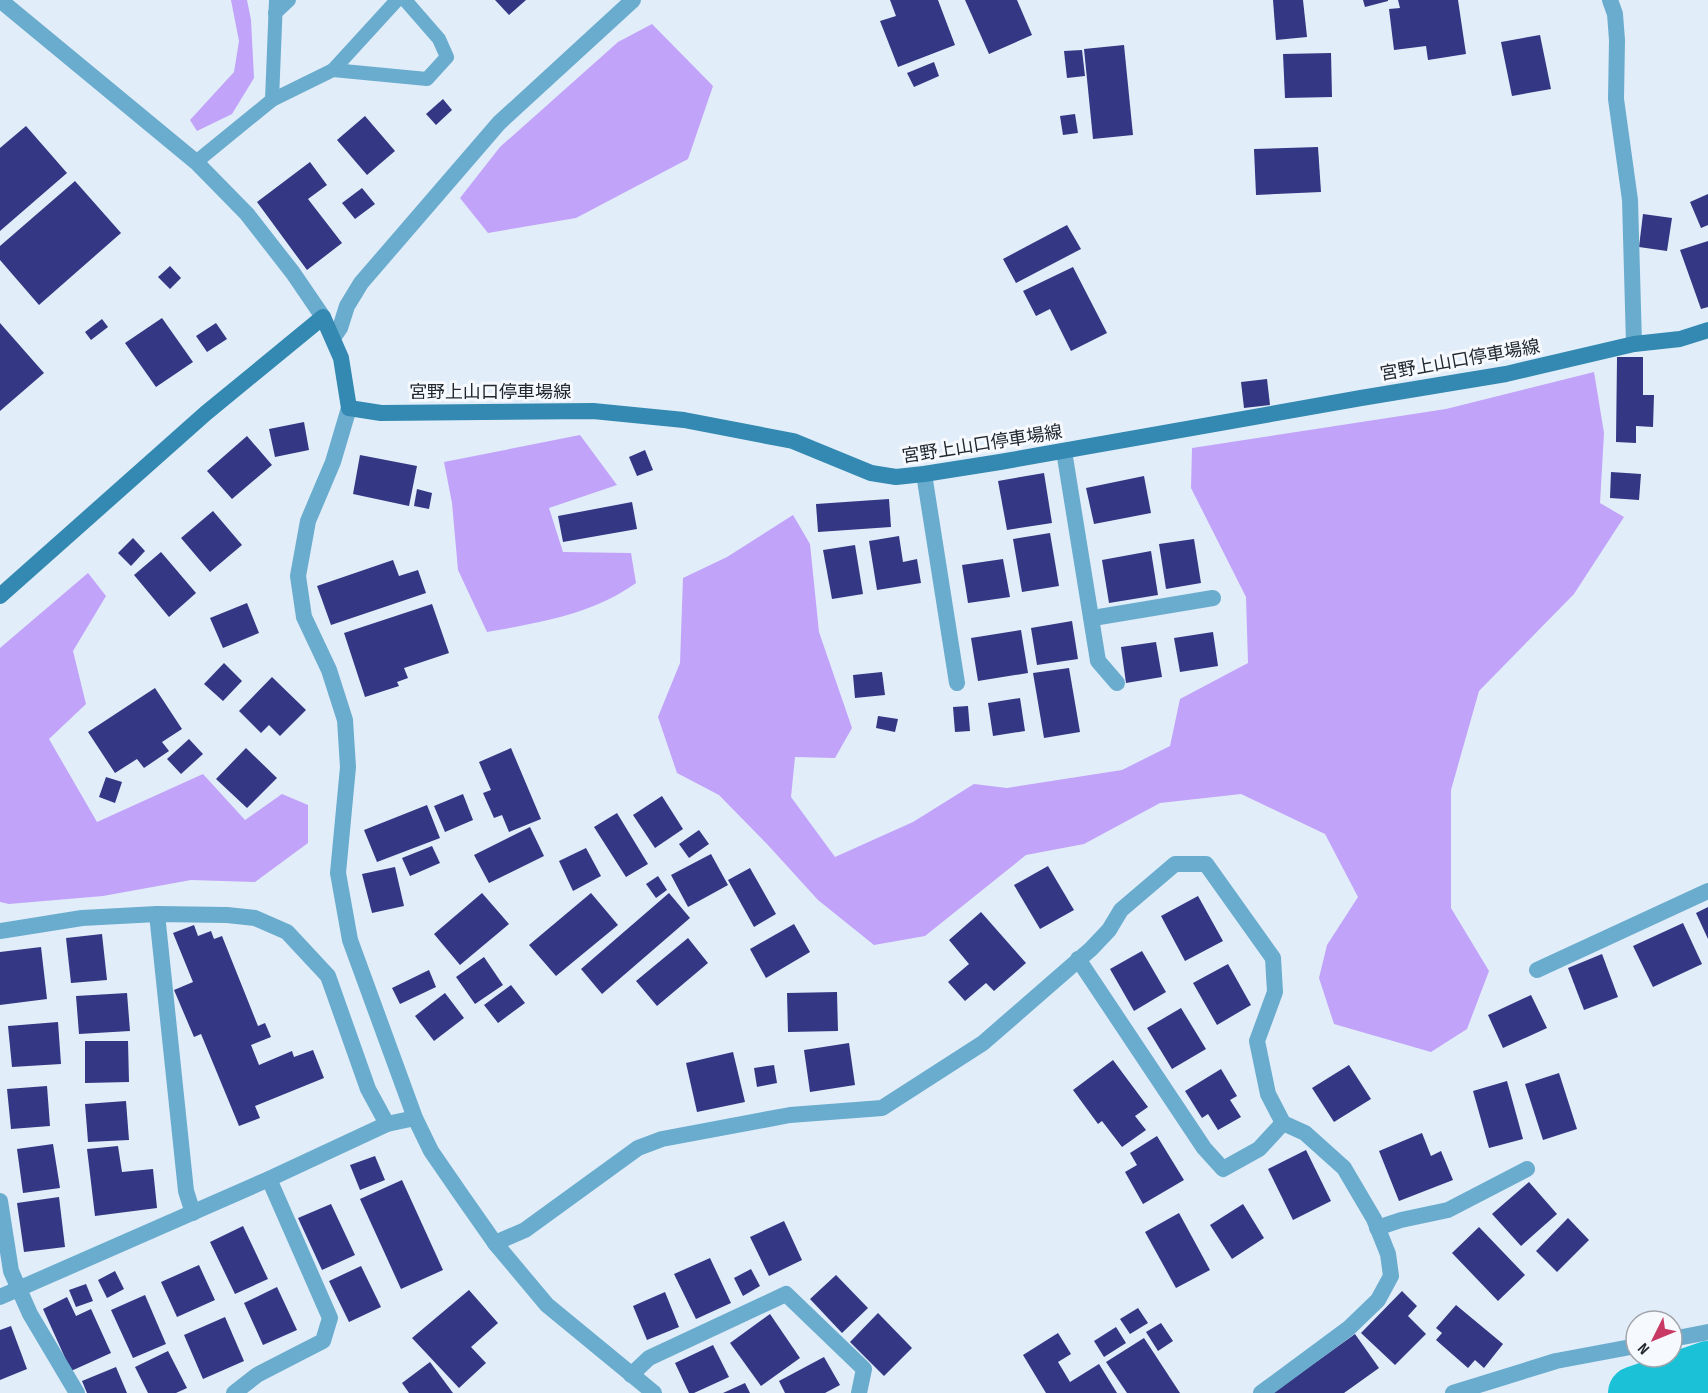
<svg xmlns="http://www.w3.org/2000/svg" width="1708" height="1393" font-family="'Sofia Sans Condensed','Noto Sans JP',sans-serif">
<rect width="100%" height="100%" fill="#e2edfa"/>
<g fill="#c1a3f9">
<polygon points="231,0 247,0 251,20 254,78 232,114 197,131 190,120 234,72 239,41"/>
<polygon points="652,24 713,86 688,159 576,218 488,233 460,198 500,147 618,42"/>
<polygon points="1594,372 1604,433 1600,503 1624,517 1574,594 1479,691 1451,790 1451,908 1489,971 1467,1029 1431,1052 1334,1024 1319,978 1327,945 1358,897 1325,834 1241,794 1160,803 1084,844 1026,855 925,936 874,945 818,900 767,844 719,795 677,773 658,717 680,663 683,578 727,557 793,515 810,544 819,632 852,728 835,758 795,757 791,797 835,857 913,822 974,784 1007,788 1122,770 1170,746 1180,699 1248,663 1246,597 1191,488 1192,448 1446,409"/>
<path d="M580,435L617,485L549,508L563,552L631,553L636,583C593,614 538,623 487,632L458,570L452,503L444,462Z"/>
<polygon points="88,573 106,596 73,651 86,704 49,739 97,822 203,774 245,820 282,794 308,805 308,843 255,882 191,880 103,896 9,904 0,902 0,648"/>
</g>
<g fill="none" stroke-linecap="round" stroke-linejoin="round">
<polyline stroke="#1bc1d7" stroke-width="54" points="1635,1393 1708,1368"/>
</g>
<g fill="#343783">
<polygon points="495,0 526,0 509,15"/>
<polygon points="890,0 938,0 955,45 898,67 880,21 896,16"/>
<polygon points="965,0 1017,0 1032,35 989,54"/>
<polygon points="1273,0 1303,0 1307,37 1276,40"/>
<polygon points="1363,0 1388,0 1388,1 1365,7"/>
<polygon points="1398,0 1458,0 1466,54 1428,60 1426,46 1394,50 1389,9 1400,8"/>
<polygon points="1540,35 1551,89 1512,96 1501,42"/>
<polygon points="1124,45 1133,135 1093,139 1084,49"/>
<polygon points="1082,50 1085,76 1067,78 1064,51"/>
<polygon points="1331,53 1332,97 1285,98 1283,54"/>
<polygon points="934,62 939,76 914,87 907,73"/>
<polygon points="443,99 452,110 436,125 426,114"/>
<polygon points="1075,114 1078,133 1063,135 1060,116"/>
<polygon points="365,116 395,151 367,175 337,140"/>
<polygon points="26,126 67,173 0,231 0,148"/>
<polygon points="1318,147 1321,192 1256,195 1254,149"/>
<polygon points="310,162 327,185 308,199 342,243 307,270 257,202"/>
<polygon points="75,181 121,233 39,305 0,260 0,246"/>
<polygon points="362,188 375,204 355,219 342,203"/>
<polygon points="1708,194 1708,225 1701,228 1690,202"/>
<polygon points="1643,214 1672,218 1667,251 1639,247"/>
<polygon points="1067,225 1081,249 1016,283 1003,259"/>
<polygon points="1708,241 1708,307 1701,309 1680,250"/>
<polygon points="170,266 181,278 170,289 158,277"/>
<polygon points="1073,267 1107,333 1071,351 1050,309 1036,316 1023,291"/>
<polygon points="162,318 193,362 156,387 125,343"/>
<polygon points="102,319 108,327 91,340 85,332"/>
<polygon points="0,323 44,373 0,411"/>
<polygon points="216,323 227,339 207,352 196,336"/>
<polygon points="1617,357 1643,357 1643,395 1654,395 1653,427 1636,426 1636,443 1616,442"/>
<polygon points="1267,379 1270,405 1244,408 1241,382"/>
<polygon points="304,422 309,450 275,457 269,429"/>
<polygon points="247,436 272,465 232,499 207,471"/>
<polygon points="645,450 653,470 637,476 629,457"/>
<polygon points="360,455 417,466 409,506 353,494"/>
<polygon points="1611,472 1641,474 1639,500 1610,498"/>
<polygon points="1044,473 1052,523 1007,530 998,481"/>
<polygon points="1144,476 1151,513 1094,524 1086,488"/>
<polygon points="417,489 432,493 429,509 414,506"/>
<polygon points="889,499 891,527 818,532 816,504"/>
<polygon points="632,502 637,529 563,542 558,516"/>
<polygon points="213,511 242,545 210,572 181,538"/>
<polygon points="1050,533 1059,586 1022,592 1013,539"/>
<polygon points="899,536 903,562 917,559 921,583 877,590 869,541"/>
<polygon points="133,538 145,551 131,566 118,553"/>
<polygon points="1194,539 1201,583 1166,589 1159,544"/>
<polygon points="855,545 863,594 832,599 823,550"/>
<polygon points="1151,551 1158,595 1109,603 1102,560"/>
<polygon points="161,552 196,593 169,617 134,575"/>
<polygon points="1003,559 1010,597 968,603 962,565"/>
<polygon points="393,560 399,576 418,570 426,593 331,625 317,586"/>
<polygon points="247,603 259,633 223,648 210,618"/>
<polygon points="432,604 449,653 404,668 408,678 397,682 399,686 365,697 344,633"/>
<polygon points="1072,621 1078,659 1037,665 1031,628"/>
<polygon points="1021,630 1028,673 978,681 971,638"/>
<polygon points="1213,632 1218,666 1180,672 1174,638"/>
<polygon points="1156,642 1162,677 1126,683 1121,647"/>
<polygon points="224,663 242,681 223,701 204,684"/>
<polygon points="1069,668 1080,732 1044,738 1033,673"/>
<polygon points="882,672 885,695 855,698 853,675"/>
<polygon points="272,677 306,710 280,736 269,725 261,733 239,711"/>
<polygon points="155,688 182,729 162,742 169,751 144,768 137,759 115,773 88,732"/>
<polygon points="1020,698 1025,731 993,736 988,703"/>
<polygon points="968,706 970,731 955,732 953,707"/>
<polygon points="878,716 898,719 895,732 876,728"/>
<polygon points="189,739 203,754 181,774 167,759"/>
<polygon points="246,748 277,778 247,808 216,779"/>
<polygon points="511,748 541,819 509,832 502,815 494,818 483,793 491,790 479,762"/>
<polygon points="106,777 122,782 115,803 99,797"/>
<polygon points="463,794 473,820 445,832 434,806"/>
<polygon points="662,796 683,829 655,848 633,815"/>
<polygon points="427,805 440,838 377,862 364,830"/>
<polygon points="617,813 648,864 626,877 594,827"/>
<polygon points="530,827 544,856 489,883 474,855"/>
<polygon points="699,830 709,844 689,858 679,844"/>
<polygon points="432,846 440,863 410,876 402,858"/>
<polygon points="586,848 601,876 573,891 559,861"/>
<polygon points="711,854 728,885 688,907 671,875"/>
<polygon points="1048,866 1074,910 1040,929 1014,885"/>
<polygon points="395,867 404,906 372,913 362,874"/>
<polygon points="750,868 776,914 754,927 728,880"/>
<polygon points="658,876 667,890 656,898 646,884"/>
<polygon points="482,893 509,924 460,965 434,934"/>
<polygon points="591,893 618,925 556,976 529,945"/>
<polygon points="669,893 690,918 602,994 581,969"/>
<polygon points="1198,896 1223,941 1185,961 1161,916"/>
<polygon points="1708,907 1708,939 1696,913"/>
<polygon points="981,912 1026,963 994,991 986,983 965,1001 948,982 969,964 949,940"/>
<polygon points="1683,923 1702,964 1653,987 1633,946"/>
<polygon points="794,924 810,952 766,978 750,949"/>
<polygon points="194,925 198,936 211,931 214,939 222,936 258,1026 265,1023 271,1037 251,1045 259,1065 292,1051 294,1057 313,1050 324,1078 255,1106 260,1118 239,1126 201,1034 194,1037 174,990 193,982 173,933"/>
<polygon points="102,934 107,980 71,983 66,938"/>
<polygon points="688,938 708,963 657,1006 636,981"/>
<polygon points="41,947 47,999 0,1005 0,952"/>
<polygon points="1142,951 1166,992 1134,1011 1110,969"/>
<polygon points="1602,954 1618,997 1584,1010 1568,968"/>
<polygon points="484,957 503,985 475,1004 456,977"/>
<polygon points="1228,964 1251,1005 1217,1025 1193,983"/>
<polygon points="429,970 436,987 400,1004 392,988"/>
<polygon points="511,985 525,1003 498,1023 484,1005"/>
<polygon points="837,992 838,1031 788,1032 787,993"/>
<polygon points="127,993 130,1031 79,1034 76,996"/>
<polygon points="445,993 464,1018 434,1041 415,1016"/>
<polygon points="1531,995 1547,1028 1503,1048 1488,1015"/>
<polygon points="1181,1008 1206,1049 1172,1069 1147,1028"/>
<polygon points="58,1022 61,1064 12,1067 8,1026"/>
<polygon points="85,1041 128,1041 129,1082 85,1083"/>
<polygon points="849,1043 855,1085 810,1092 804,1050"/>
<polygon points="733,1052 745,1102 697,1112 686,1063"/>
<polygon points="1113,1060 1148,1107 1135,1116 1146,1130 1122,1147 1102,1121 1098,1124 1073,1090"/>
<polygon points="774,1065 777,1083 757,1087 754,1068"/>
<polygon points="1349,1065 1371,1099 1334,1122 1312,1088"/>
<polygon points="1221,1069 1237,1096 1230,1100 1241,1117 1218,1130 1208,1114 1202,1118 1185,1091"/>
<polygon points="1559,1073 1577,1129 1543,1140 1525,1084"/>
<polygon points="1507,1081 1523,1139 1489,1148 1473,1091"/>
<polygon points="47,1086 50,1126 11,1129 7,1089"/>
<polygon points="126,1101 129,1140 88,1142 85,1104"/>
<polygon points="1422,1133 1431,1156 1441,1151 1453,1180 1399,1201 1379,1151"/>
<polygon points="1157,1136 1184,1180 1143,1204 1125,1172 1137,1165 1130,1153"/>
<polygon points="53,1144 60,1188 23,1193 17,1149"/>
<polygon points="118,1146 122,1172 153,1169 157,1208 95,1216 87,1149"/>
<polygon points="1306,1150 1331,1201 1293,1220 1268,1169"/>
<polygon points="375,1156 385,1180 360,1190 350,1165"/>
<polygon points="402,1180 443,1270 401,1289 360,1199"/>
<polygon points="1529,1182 1557,1214 1521,1246 1492,1214"/>
<polygon points="59,1197 65,1247 24,1252 17,1203"/>
<polygon points="331,1204 355,1255 322,1270 298,1218"/>
<polygon points="1243,1204 1264,1238 1232,1259 1210,1225"/>
<polygon points="1179,1213 1210,1270 1176,1288 1145,1232"/>
<polygon points="1568,1218 1589,1240 1557,1272 1536,1251"/>
<polygon points="784,1221 802,1260 769,1276 750,1237"/>
<polygon points="243,1226 268,1279 235,1294 210,1242"/>
<polygon points="1479,1227 1525,1275 1498,1301 1452,1253"/>
<polygon points="710,1258 731,1303 696,1319 674,1274"/>
<polygon points="199,1265 215,1300 177,1317 161,1282"/>
<polygon points="361,1266 381,1307 349,1322 329,1281"/>
<polygon points="751,1269 760,1286 743,1296 734,1278"/>
<polygon points="115,1271 124,1289 107,1298 98,1280"/>
<polygon points="836,1275 868,1308 842,1333 810,1299"/>
<polygon points="86,1284 93,1301 76,1307 69,1290"/>
<polygon points="277,1287 297,1330 263,1345 244,1303"/>
<polygon points="469,1290 498,1323 471,1347 486,1363 459,1388 412,1338"/>
<polygon points="1402,1291 1417,1306 1408,1316 1426,1334 1395,1365 1361,1333"/>
<polygon points="665,1292 679,1327 647,1340 633,1306"/>
<polygon points="145,1295 166,1344 133,1358 111,1310"/>
<polygon points="67,1297 76,1316 91,1309 111,1353 71,1371 43,1309"/>
<polygon points="1456,1305 1503,1344 1484,1368 1475,1360 1468,1368 1436,1340 1442,1333 1436,1328"/>
<polygon points="1138,1308 1148,1323 1130,1334 1120,1319"/>
<polygon points="878,1313 912,1348 884,1376 850,1342"/>
<polygon points="770,1314 800,1358 761,1386 730,1343"/>
<polygon points="225,1317 244,1361 203,1379 184,1335"/>
<polygon points="1161,1323 1173,1341 1158,1351 1146,1332"/>
<polygon points="11,1326 27,1369 0,1380 0,1330"/>
<polygon points="1116,1327 1126,1343 1104,1357 1094,1341"/>
<polygon points="1058,1333 1071,1354 1058,1362 1070,1382 1099,1364 1117,1393 1046,1393 1023,1355"/>
<polygon points="1355,1334 1379,1368 1344,1393 1273,1393"/>
<polygon points="1144,1338 1180,1393 1127,1393 1106,1362"/>
<polygon points="713,1345 729,1377 694,1393 689,1393 675,1363"/>
<polygon points="168,1351 187,1388 176,1393 148,1393 135,1367"/>
<polygon points="824,1357 840,1385 825,1393 785,1393 779,1381"/>
<polygon points="430,1362 453,1393 409,1393 402,1383"/>
<polygon points="116,1367 127,1393 87,1393 82,1381"/>
<polygon points="745,1383 750,1393 723,1393"/>
</g>
<g fill="none" stroke-linecap="round" stroke-linejoin="round">
<g stroke="#6aacce" stroke-width="14">
<polyline points="275,13 289,0"/>
<polyline points="333,70 427,79 447,57 439,39 405,0"/>
<polyline points="272,100 276,0"/>
<polyline points="196,162 272,100 333,70 397,0"/>
</g>
<g stroke="#6aacce" stroke-width="16">
<polyline points="0,0 196,162 247,214 293,273 323,317"/>
<polyline points="1610,0 1615,14 1617,40 1616,99 1630,200 1634,344"/>
<polyline points="333,338 340,328 347,306 361,283 499,123 633,0"/>
<polyline points="349,408 333,462 308,521 298,576 304,617 329,670 345,720 348,767 338,873 350,940 415,1118 431,1151 462,1196 495,1243 547,1305 654,1393"/>
<polyline points="1064,451 1098,661 1117,683"/>
<polyline points="924,474 957,683"/>
<polyline points="1093,618 1213,598"/>
<polyline points="157,914 186,1191 193,1213"/>
<polyline points="0,931 82,918 157,914 227,915 255,918 287,932 328,976 368,1089 387,1124"/>
<polyline points="1078,959 1204,1148 1223,1169 1259,1149 1283,1123"/>
<polyline points="1537,970 1708,891"/>
<polyline points="0,1201 11,1271 30,1314 77,1393"/>
<polyline points="1377,1228 1401,1220 1448,1210 1527,1169"/>
<polyline points="495,1243 525,1230 638,1148 662,1139 790,1115 882,1108 983,1043 1091,949 1109,930 1121,910 1175,864 1206,864 1273,958 1275,992 1257,1041 1268,1094 1283,1123 1305,1133 1344,1168 1374,1219 1388,1254 1391,1276 1378,1300 1349,1328 1261,1393"/>
<polyline points="0,1297 269,1179 387,1124 415,1118"/>
<polyline points="1672,1339 1708,1332"/>
<polyline points="631,1375 649,1358 786,1294 864,1369 859,1393"/>
<polyline points="234,1393 257,1375 323,1341 330,1318 269,1179"/>
<polyline points="1453,1393 1556,1361 1636,1346"/>
</g>
<polyline stroke="#3389b1" stroke-width="16" points="0,596 206,413 323,317 341,358 349,408 381,413 593,411 684,420 793,441 871,473 896,477 924,474 1000,462 1361,398 1506,374 1634,344 1680,339 1708,330"/>
</g>
<g text-anchor="middle" stroke-width="6" stroke-linejoin="round" paint-order="stroke">
<g font-size="18" fill="#21272f" stroke="#f6f9fe">
<text transform="translate(1460 360) rotate(-10)" y="6">宮野上山口停車場線</text>
<text x="490" y="398">宮野上山口停車場線</text>
<text transform="translate(982 444) rotate(-9)" y="6">宮野上山口停車場線</text>
</g>
</g>
<g transform="translate(1654 1339) rotate(227)"><circle r="28" fill="#f6f9fe" stroke="#a1a5ab" stroke-width="1.5"/>
<path d="M0-4.5L10 22L0 15L-10 22Z" fill="#c83a64"/>
<text y="-9" font-size="16" font-weight="bold" text-anchor="middle" fill="#21272f">N</text>
</g>
</svg>
